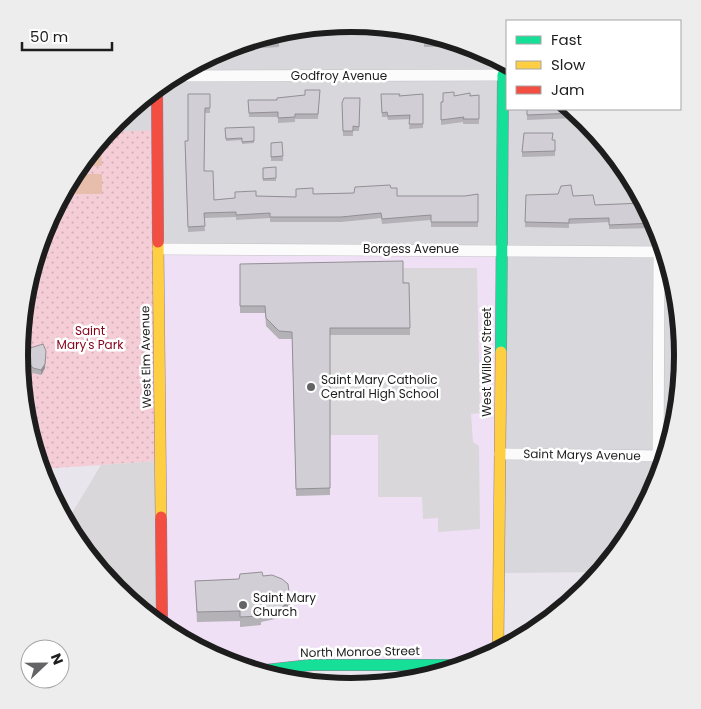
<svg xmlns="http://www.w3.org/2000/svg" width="701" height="709" font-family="Poppins,sans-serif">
<defs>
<pattern id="park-dots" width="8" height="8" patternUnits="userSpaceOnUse" patternTransform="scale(1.25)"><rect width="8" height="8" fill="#f4cdd7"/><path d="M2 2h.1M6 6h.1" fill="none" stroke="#d1b0b8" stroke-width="1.8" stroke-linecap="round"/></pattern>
</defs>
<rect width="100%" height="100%" fill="#e8e5ec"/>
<polygon fill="#d8d7db" points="351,23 416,29 478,48 507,64 507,109 571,109 585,120 626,170 657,228 676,290 682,355 676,420 657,482 626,539 599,572 499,573 158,249 102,136 116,120 166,79 224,48 286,29"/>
<polygon fill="#f0e0f6" points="158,249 501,250 498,650 464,665 257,671 223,661 166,630"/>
<path fill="url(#park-dots)" d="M158,130L161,461L40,469C35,453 28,437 26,421C13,334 25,243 75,170C84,156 96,144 106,132Z"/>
<g fill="#e7beac">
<polygon points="94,146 101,146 102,166 78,167"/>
<polygon points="73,174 102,174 102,194 62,194"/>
</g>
<g fill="#d9d7da">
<polygon points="403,268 477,268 480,413 471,414 473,442 479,446 480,529 438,532 438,518 423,519 422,497 378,497 378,435 330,435 330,335 410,335 403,290"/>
<polygon points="161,461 156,606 147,615 116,589 75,539 66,523 101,465"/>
</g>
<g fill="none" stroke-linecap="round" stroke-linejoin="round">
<defs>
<g id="street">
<polyline points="170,76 507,75"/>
<polyline points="158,249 665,252"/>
<polyline points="500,454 665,456"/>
<polyline points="658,477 659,252"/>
</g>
<g id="fast">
<polyline points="501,352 503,75"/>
<polyline points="257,671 311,665 464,665"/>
</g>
<g id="slow">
<polyline points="158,242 161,517"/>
<polyline points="498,650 501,352"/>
</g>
<g id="jam">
<polyline points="157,86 158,242"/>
<polyline points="161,517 162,627"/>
</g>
</defs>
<use href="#street" stroke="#c3c1c4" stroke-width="12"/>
<use href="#fast" stroke="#927c97" stroke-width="12"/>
<use href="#slow" stroke="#927c97" stroke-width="12"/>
<use href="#jam" stroke="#927c97" stroke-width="12"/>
<use href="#street" stroke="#fcfbfc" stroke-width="11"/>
<use href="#fast" stroke="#16e098" stroke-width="11"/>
<use href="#slow" stroke="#ffcf43" stroke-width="11"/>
<use href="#jam" stroke="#f24e42" stroke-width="11"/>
</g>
<g fill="#b4b1b7">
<polygon points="424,32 459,42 438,43 438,47 424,47"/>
<polygon points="261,37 279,42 279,47 262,48"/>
<polygon points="320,90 318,119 295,119 295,122 278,123 278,117 249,117 248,100 277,100 305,95"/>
<polygon points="210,94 210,113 205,113 204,171 214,200 256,196 296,197 313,194 354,193 391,188 397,196 465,196 478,194 478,227 431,227 431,220 382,224 381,218 341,222 270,222 270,218 236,220 236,217 204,218 205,231 188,232 185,146 188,141"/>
<polygon points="381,94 399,96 423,94 423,128 409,129 410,119 388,120 387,117 382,117"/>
<polygon points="479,95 479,124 463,124 463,122 441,125 441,102 454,96"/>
<polygon points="360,98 359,131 353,131 353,136 343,136 342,103"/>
<polygon points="527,109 571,109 587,122 581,122 581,120 576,120 576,118 527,120"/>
<polygon points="128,110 128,121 115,121 116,120"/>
<polygon points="254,127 254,143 242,144 242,140 226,141 225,128"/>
<polygon points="552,140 555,140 555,156 522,157 522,152"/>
<polygon points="271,143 283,156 283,161 271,161"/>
<polygon points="276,167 276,181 263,181 263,168"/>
<polygon points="526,195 573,196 595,205 644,203 657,228 609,229 609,222 569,224 569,228 525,227"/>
<polygon points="240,264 409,283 410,335 330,335 330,495 296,496 292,339 279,339 266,326 265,313 240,313"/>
<polygon points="27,349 45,368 41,375 33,373 28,367"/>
<polygon points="263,576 290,609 280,618 261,622 261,625 240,627 240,621 197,622 195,581 239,579"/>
</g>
<g fill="#929095">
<polygon points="46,351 45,368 41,375 41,370"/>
<polygon points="290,600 290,609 280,618 280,609"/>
</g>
<g fill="#d1ced5" stroke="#929095">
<polygon points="279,31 279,42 262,43 262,36"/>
<polygon points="424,32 445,38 438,38 438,42 424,42"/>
<polygon points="305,90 320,90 318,114 295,114 295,117 278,118 278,112 249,113 248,100 277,100 277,98 305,95"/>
<polygon points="454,92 454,96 470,93 470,96 479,95 479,119 463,119 464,117 441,120 441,102 443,102 443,93"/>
<polygon points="188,94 210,94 210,108 205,108 204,171 213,171 214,200 235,198 235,192 256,191 256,196 296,197 296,189 313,188 313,194 354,193 355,187 390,185 391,188 397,188 397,196 465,196 478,194 478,222 431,222 431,215 382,219 381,213 341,217 270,217 270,213 236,215 236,212 204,213 205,226 188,227 185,141 188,141"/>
<polygon points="381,94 400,94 399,96 423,94 423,124 409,124 410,115 388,116 387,112 382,113"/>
<polygon points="344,98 360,98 359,127 353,126 353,131 343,131 342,103"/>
<polygon points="527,109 571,109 576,113 527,115"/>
<polygon points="128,110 128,116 120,116"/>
<polygon points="254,127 254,141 242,142 242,138 226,139 225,128"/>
<polygon points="524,133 553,133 552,140 555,140 555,151 522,152"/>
<polygon points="282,142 283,156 271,157 271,143"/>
<polygon points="276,167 276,178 263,179 263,168"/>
<polygon points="571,185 573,196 593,195 595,205 644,203 655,223 609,225 609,218 569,219 569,223 525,222 526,195 558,194 561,186"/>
<polygon points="403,261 403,283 409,283 410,328 330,328 330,488 296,489 292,332 279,331 266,318 265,306 240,306 240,264"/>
<polygon points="43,344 46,351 45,364 41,370 33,368 28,362 27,349"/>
<polygon points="262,572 263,576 272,575 282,579 288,584 290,600 280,609 260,613 261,616 240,617 240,611 197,612 195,581 239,579 240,574"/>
</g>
<g fill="#646365" stroke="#fff" stroke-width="2">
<circle cx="311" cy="387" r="5"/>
<circle cx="243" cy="605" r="5"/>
</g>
<g text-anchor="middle" stroke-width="5" stroke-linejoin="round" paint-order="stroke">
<g font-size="12" fill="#1d1d1d" stroke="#fff">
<text x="339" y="80">Godfroy Avenue</text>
<text x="411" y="253">Borgess Avenue</text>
<text transform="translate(146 357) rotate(-91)" y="4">West Elm Avenue</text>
<text transform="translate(487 362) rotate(-90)" y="4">West Willow Street</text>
<text transform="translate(582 455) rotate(1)" y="4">Saint Marys Avenue</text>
<text transform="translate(360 652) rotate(-1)" y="4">North Monroe Street</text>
</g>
<g font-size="12" fill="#850219" stroke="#fff">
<text x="90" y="335">Saint<tspan x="90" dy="14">Mary's Park</tspan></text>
</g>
<g font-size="12" fill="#1d1d1d" stroke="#fff" text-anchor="start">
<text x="321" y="384">Saint Mary Catholic<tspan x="321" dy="14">Central High School</tspan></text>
<text x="253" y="602">Saint Mary<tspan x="253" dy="14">Church</tspan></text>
</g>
</g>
<path d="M0 0H701V709H0ZM28 355a323 323 0 1 1 646 0a323 323 0 1 1-646 0Z" fill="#ededed" fill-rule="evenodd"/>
<path fill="none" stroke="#1d1d1d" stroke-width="6" d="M28 355a323 323 0 1 1 646 0a323 323 0 1 1-646 0Z"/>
<rect x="506" y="20" width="175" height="90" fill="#ffffff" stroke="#a5a5a5"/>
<rect x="516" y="36" width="25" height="8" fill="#16e098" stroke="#a5a5a5"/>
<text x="551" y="45" font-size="15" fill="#1d1d1d">Fast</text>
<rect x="516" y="61" width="25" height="8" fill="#ffcf43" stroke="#a5a5a5"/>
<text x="551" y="70" font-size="15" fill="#1d1d1d">Slow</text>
<rect x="516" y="86" width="25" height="8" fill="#f24e42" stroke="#a5a5a5"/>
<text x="551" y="95" font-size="15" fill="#1d1d1d">Jam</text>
<g transform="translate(45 664) rotate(68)"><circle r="24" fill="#ffffff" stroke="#a5a5a5"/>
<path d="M0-4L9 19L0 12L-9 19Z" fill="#646365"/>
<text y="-8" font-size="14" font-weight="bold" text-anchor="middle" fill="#1d1d1d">N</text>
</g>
<path d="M22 42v8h90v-8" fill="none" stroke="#1d1d1d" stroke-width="2.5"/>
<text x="30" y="42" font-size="15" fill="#1d1d1d" stroke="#ffffff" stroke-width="4" paint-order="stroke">50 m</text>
</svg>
